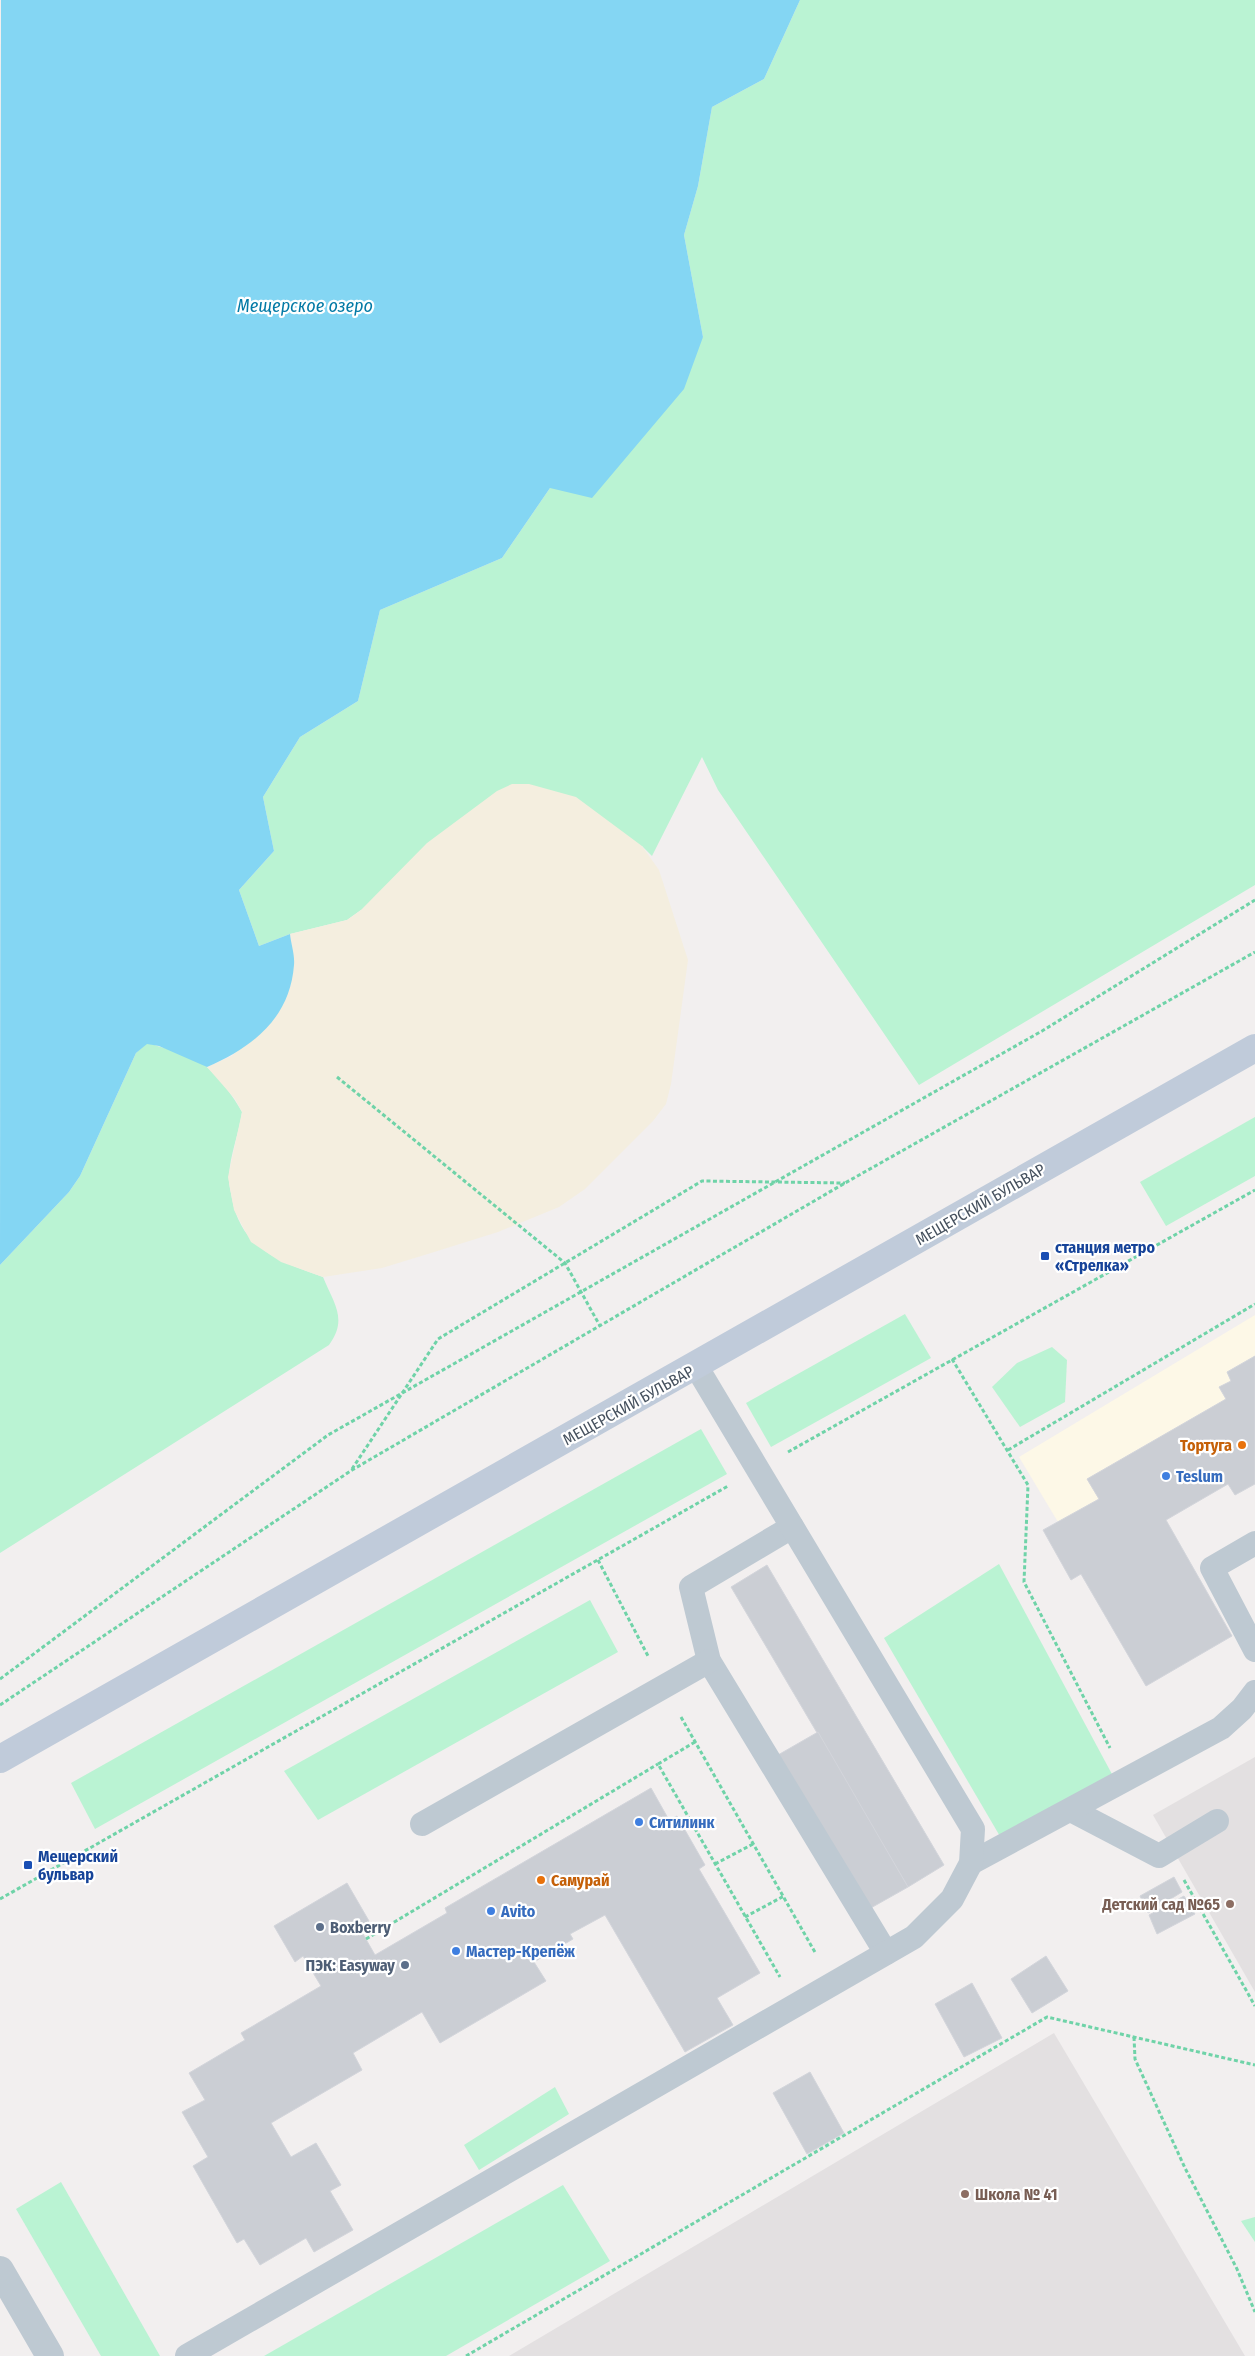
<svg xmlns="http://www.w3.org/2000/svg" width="1255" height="2356" font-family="'Fira Sans Condensed',sans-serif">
<rect width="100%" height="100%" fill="#f2efef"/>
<polygon fill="#fdf8e7" points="1255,1315 1255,1356 1227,1372 1231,1381 1220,1387 1226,1399 1087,1479 1099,1499 1058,1522 1019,1457"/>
<g fill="#e3e0e1">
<polygon points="1255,1757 1255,1992 1153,1815"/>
<polygon points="1054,2033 1245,2356 509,2356"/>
</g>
<g fill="#baf3d3">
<polygon points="800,0 1255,0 1255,885 919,1085 718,790 702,757 652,856 642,846 361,910 347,920 290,934 259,946 239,890 274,851 263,797 300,737 358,701 380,610 502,558 550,488 703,337 684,235 698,186 712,107 764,79"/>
<path d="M147,1043C160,1046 199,1059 208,1068C221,1080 233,1096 242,1112C239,1133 230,1155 229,1176C228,1183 231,1192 232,1199C242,1250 281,1262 323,1277C334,1304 348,1319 329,1345L0,1553V1265L69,1192L80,1176L136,1053Z"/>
<polygon points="1255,1117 1255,1176 1166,1226 1140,1182"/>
<polygon points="905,1314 931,1358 771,1447 746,1403"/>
<polygon points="1052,1347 1067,1360 1065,1402 1020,1427 992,1387 1017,1363"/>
<polygon points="701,1429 727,1474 95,1829 71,1783"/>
<polygon points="999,1564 1113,1776 1001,1838 884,1638"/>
<polygon points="590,1600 618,1652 318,1820 284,1771"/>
<polygon points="555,2087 569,2114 479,2170 464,2145"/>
<polygon points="61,2182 160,2356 101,2356 16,2209"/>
<polygon points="563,2185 610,2261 446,2356 264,2356"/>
<polygon points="1255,2217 1255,2242 1241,2221"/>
</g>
<polygon fill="#f4eedf" points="512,784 529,784 576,797 642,846 659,870 688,960 671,1084 666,1104 653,1121 585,1189 559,1207 498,1232 431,1253 382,1268 323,1277 281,1262 251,1242 234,1210 228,1177 242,1112 235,1099 207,1067 232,1056 290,988 294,963 290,934 347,920 361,910 427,843 497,791"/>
<path fill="#84d6f3" d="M1,0H800L764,79L712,107L698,186L684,235L703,337L684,389L592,498L550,488L502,558L380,610L358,701L300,737L263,797L274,851L239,890L259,946L290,934C291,944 295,955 294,965C290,1018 253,1047 207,1067L159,1046L147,1044L136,1053L80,1176L69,1192L0,1265Z"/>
<g fill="#cbced4" stroke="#d3d5db">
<polygon points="1255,1356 1255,1484 1235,1495 1228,1484 1166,1520 1232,1636 1146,1686 1081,1574 1071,1580 1043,1530 1099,1499 1087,1479 1226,1399 1219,1387 1231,1381 1227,1372"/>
<polygon points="767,1565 944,1865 908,1887 731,1587"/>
<polygon points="818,1732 908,1887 869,1909 778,1755"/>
<polygon points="651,1788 669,1820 677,1816 705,1865 699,1869 760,1973 717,1998 733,2025 685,2052 605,1915 570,1934 573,1939 534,1962 546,1981 440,2043 422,2012 353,2053 362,2070 271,2123 291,2157 316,2143 341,2185 330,2191 353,2230 314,2252 306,2238 260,2265 244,2239 237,2243 193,2166 208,2157 182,2112 205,2100 189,2073 245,2040 241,2033 321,1986 303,1956 295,1962 274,1926 347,1883 369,1921 359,1927 375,1955 447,1913 445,1908"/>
<polygon points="1174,1877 1182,1892 1148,1913 1140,1896"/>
<polygon points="1184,1896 1195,1914 1157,1934 1149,1915"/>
<polygon points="1046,1956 1068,1991 1032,2013 1011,1979"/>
<polygon points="972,1983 1002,2038 964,2057 935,2004"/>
<polygon points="810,2072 844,2133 807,2154 773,2093"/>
</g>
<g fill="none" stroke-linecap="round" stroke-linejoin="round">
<g stroke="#6fd3a8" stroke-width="3" stroke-dasharray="4 2.5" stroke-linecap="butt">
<polyline points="337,1077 565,1263 600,1326"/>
<polyline points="952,1359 1028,1485 1024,1582 1110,1748"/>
<polyline points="1008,1450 1255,1304"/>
<polyline points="788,1452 1255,1190"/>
<polyline points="352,1469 438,1339 702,1181 845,1183"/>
<polyline points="598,1560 648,1656"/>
<polyline points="0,1679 328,1435 1042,1031 1255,900"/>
<polyline points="0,1705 352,1470 845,1183 1255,952"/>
<polyline points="681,1717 816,1954"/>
<polyline points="695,1742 658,1764 780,1977"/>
<polyline points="715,1864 753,1844"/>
<polyline points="1184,1880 1255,2006"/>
<polyline points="0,1899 728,1486"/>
<polyline points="745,1917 784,1896"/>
<polyline points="366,1939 658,1764"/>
<polyline points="1134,2037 1135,2059 1185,2168 1237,2269 1255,2312"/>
<polyline points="466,2356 1047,2017 1255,2065"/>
</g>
<g stroke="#bec9d2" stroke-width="24">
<polyline points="792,1527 691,1587 709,1661 886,1953"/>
<polyline points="1255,1543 1212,1568 1255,1650"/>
<polyline points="1071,1810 1159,1856 1217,1821"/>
<polyline points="422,1824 709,1661"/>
<polyline points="971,1863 1221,1728 1242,1709 1255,1692"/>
<polyline points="187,2356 914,1937 952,1899 971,1863 973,1829 696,1366"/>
</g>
<polyline stroke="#bec9d2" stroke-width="28" points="0,2270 50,2356"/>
<polyline stroke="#c0cbda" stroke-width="28" points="0,1759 1255,1048"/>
</g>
<g fill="#1a4fb4" stroke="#fff" stroke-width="2">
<rect x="1040" y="1251" width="10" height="10" rx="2.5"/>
<rect x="23" y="1860" width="10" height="10" rx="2.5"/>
</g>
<g fill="#e8710a" stroke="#fff" stroke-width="2">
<circle cx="1242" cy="1445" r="5"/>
<circle cx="541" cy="1880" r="5"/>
</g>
<g fill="#3f7fe0" stroke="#fff" stroke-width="2">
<circle cx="1166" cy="1476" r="5"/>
<circle cx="639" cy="1822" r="5"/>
<circle cx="491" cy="1911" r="5"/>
<circle cx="456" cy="1951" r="5"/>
</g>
<g fill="#8d6e63" stroke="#fff" stroke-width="2">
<circle cx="1230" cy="1904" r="5"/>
<circle cx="965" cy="2194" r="5"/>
</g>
<g fill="#5c6f8a" stroke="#fff" stroke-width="2">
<circle cx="320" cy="1927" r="5"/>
<circle cx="405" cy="1965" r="5"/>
</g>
<g text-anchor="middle" stroke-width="4.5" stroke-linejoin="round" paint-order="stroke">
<g font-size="16" fill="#46515e" stroke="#fff">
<text transform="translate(980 1204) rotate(-30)" y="6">МЕЩЕРСКИЙ БУЛЬВАР</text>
<text transform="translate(628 1405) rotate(-29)" y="6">МЕЩЕРСКИЙ БУЛЬВАР</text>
</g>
<g font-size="16" font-weight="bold" fill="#164399" stroke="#fff" text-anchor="start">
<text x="1055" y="1253">станция метро<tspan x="1055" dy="18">«Стрелка»</tspan></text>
<text x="38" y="1862">Мещерский<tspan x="38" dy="18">бульвар</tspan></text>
</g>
<g font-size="16" font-weight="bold" fill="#c56008" stroke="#fff" text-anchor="end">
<text x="1232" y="1451">Тортуга</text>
<text x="551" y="1886" text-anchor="start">Самурай</text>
</g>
<g font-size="16" font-weight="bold" fill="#366cbe" stroke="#fff" text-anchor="start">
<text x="1176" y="1482">Teslum</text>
<text x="649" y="1828">Ситилинк</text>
<text x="501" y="1917">Avito</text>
<text x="466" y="1957">Мастер-Крепёж</text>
</g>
<g font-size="16" font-weight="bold" fill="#785e54" stroke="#fff" text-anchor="end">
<text x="1220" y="1910">Детский сад №65</text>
<text x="975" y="2200" text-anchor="start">Школа № 41</text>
</g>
<g font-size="16" font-weight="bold" fill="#4e5e75" stroke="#fff" text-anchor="start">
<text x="330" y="1933">Boxberry</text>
<text x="395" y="1971" text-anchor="end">ПЭК: Easyway</text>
</g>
<g font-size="18" font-style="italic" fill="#037aa6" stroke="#fff">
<text x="305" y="312">Мещерское озеро</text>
</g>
</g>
</svg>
